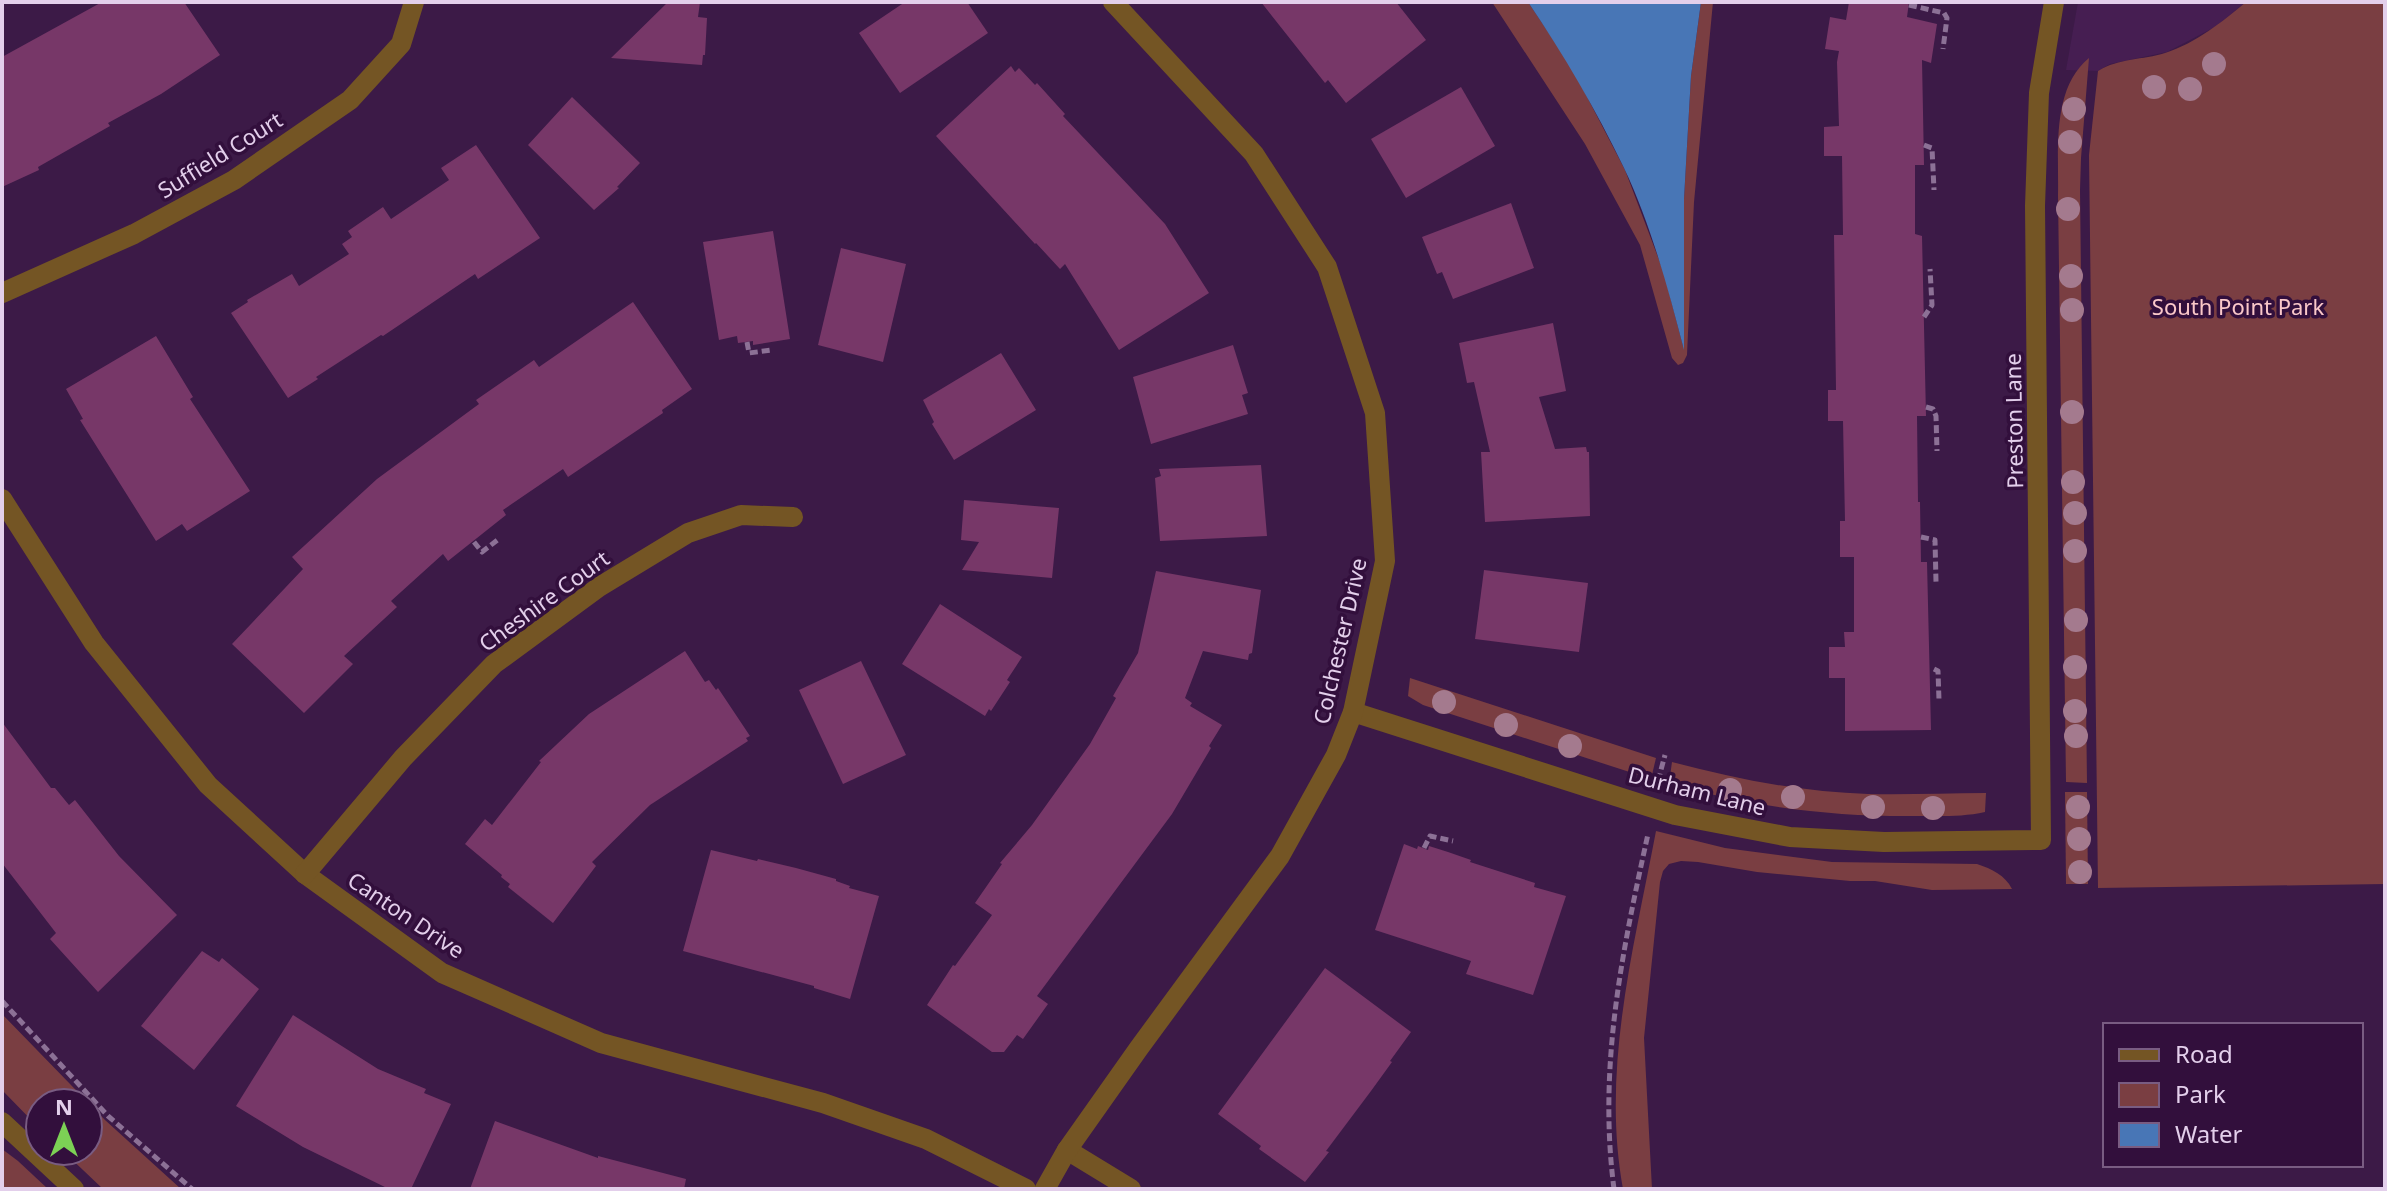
<svg xmlns="http://www.w3.org/2000/svg" width="2387" height="1191" font-family="'Noto Sans',sans-serif">
<rect width="100%" height="100%" fill="#3c1a47"/>
<polygon fill="#461e52" points="2078,2 2246,2 2215,27 2167,52 2110,64 2098,71 2066,70"/>
<g fill="#7a3e42">
<polygon points="1492,2 1528,2 1571,66 1625,170 1664,273 1683,346 1684,199 1691,76 1701,2 1713,2 1694,202 1687,355 1683,363 1678,365 1672,358 1640,245 1585,144"/>
<path d="M2246,2H2385V884L2098,888L2089,155L2098,71C2119,58 2143,60 2165,53C2196,43 2222,22 2246,2Z"/>
<path d="M2089,58L2081,158L2080,190L2087,783L2066,782L2058,195C2059,151 2051,89 2089,58Z"/>
<polygon points="1410,678 1656,758 1651,779 1423,705 1408,696"/>
<path d="M1672,762C1736,779 1802,792 1868,794C1907,795 1946,793 1986,793L1985,812C1963,817 1940,816 1918,816C1833,817 1750,807 1669,783Z"/>
<polygon points="2065,792 2087,792 2088,884 2066,884"/>
<path d="M1656,831L1725,848L1832,862L1977,864C1992,869 2005,875 2012,889L1932,890L1875,881H1850L1757,872L1698,862L1681,861L1669,864L1663,871L1660,882L1644,1038L1652,1189H1623C1601,1069 1634,948 1656,831Z"/>
<polygon points="2,1014 105,1120 181,1189 103,1189 63,1151 88,1151 88,1103 40,1103 40,1129 2,1090"/>
<polygon points="2,1149 18,1161 48,1189 2,1189"/>
</g>
<path fill="#4876b6" d="M1528,2H1701L1691,76L1684,199V350C1668,288 1651,225 1624,168C1596,110 1564,55 1528,2Z"/>
<g fill="#773768">
<polygon points="102,2 184,2 220,55 161,94 108,123 110,126 38,167 39,170 2,187 2,57"/>
<polygon points="668,2 700,2 698,17 707,18 705,55 703,55 702,65 611,58"/>
<polygon points="905,2 967,2 988,33 900,93 859,33"/>
<polygon points="1261,2 1396,2 1426,40 1346,103 1328,80 1325,83"/>
<polygon points="1849,2 1909,2 1907,17 1937,24 1931,63 1922,60 1924,165 1915,165 1915,234 1922,236 1926,416 1917,416 1918,502 1920,502 1921,562 1927,562 1931,730 1845,731 1845,678 1829,678 1829,647 1845,647 1844,632 1854,632 1854,557 1840,557 1840,521 1845,521 1843,421 1828,421 1828,390 1836,390 1834,235 1843,235 1842,156 1824,156 1824,127 1839,126 1837,62 1839,51 1825,49 1830,17 1846,20"/>
<polygon points="1011,66 1015,72 1019,68 1035,85 1037,83 1065,114 1063,116 1165,224 1209,293 1119,350 1065,264 1060,269 1036,243 1035,244 936,136"/>
<polygon points="1461,87 1495,146 1406,198 1371,139"/>
<polygon points="572,97 640,163 617,187 619,188 594,210 528,145"/>
<polygon points="476,145 540,238 478,279 475,274 383,336 381,335 316,377 318,379 288,398 231,313 248,302 247,300 292,274 299,286 349,254 342,244 352,237 348,231 383,207 391,219 449,180 441,168"/>
<polygon points="1511,203 1534,268 1453,299 1442,272 1437,274 1422,237"/>
<polygon points="773,231 790,339 753,345 753,341 738,343 737,336 719,340 703,242"/>
<polygon points="841,248 906,264 883,362 818,345"/>
<polygon points="633,302 692,389 662,410 663,413 568,477 563,469 503,510 506,515 448,561 443,554 391,601 397,607 344,656 353,664 304,713 232,644 303,569 292,557 377,479 479,404 476,400 534,360 539,367"/>
<polygon points="1553,323 1566,391 1539,397 1555,449 1586,447 1587,452 1589,452 1590,516 1485,522 1481,452 1490,452 1474,382 1467,383 1459,343"/>
<polygon points="156,336 193,397 190,399 250,491 187,531 182,524 156,541 80,420 83,419 66,389"/>
<polygon points="1233,345 1248,393 1242,395 1248,414 1151,444 1133,377"/>
<polygon points="1001,353 1036,410 954,460 932,424 934,422 923,400"/>
<polygon points="1261,465 1267,536 1160,541 1155,478 1161,476 1159,469"/>
<polygon points="964,500 1059,508 1052,578 962,570 979,542 961,540"/>
<polygon points="1484,570 1588,583 1579,652 1475,639"/>
<polygon points="1156,571 1261,590 1252,653 1249,654 1248,660 1203,651 1185,698 1192,703 1190,706 1222,725 1209,746 1211,748 1172,814 1037,996 1048,1004 1023,1039 1017,1035 1004,1052 992,1052 927,1005 953,965 955,966 992,915 975,903 1002,864 1000,863 1032,825 1090,744 1116,698 1113,696 1138,653"/>
<polygon points="940,604 1022,657 1007,680 1010,682 991,711 989,709 985,716 902,664"/>
<polygon points="685,651 705,682 709,680 716,690 718,688 750,736 746,738 748,741 650,805 592,862 596,866 553,923 508,887 510,884 501,877 502,875 465,844 485,819 492,825 541,762 539,761 589,714"/>
<polygon points="861,661 906,755 843,784 799,690"/>
<polygon points="2,722 51,788 55,788 69,805 75,800 119,856 177,915 98,992 50,939 56,933 2,863"/>
<polygon points="1404,844 1417,849 1418,846 1428,850 1429,846 1448,852 1471,860 1470,862 1535,883 1534,887 1566,896 1533,995 1466,974 1471,961 1375,930"/>
<polygon points="711,850 757,861 758,859 796,868 836,879 836,881 850,886 849,888 879,896 850,999 814,988 814,986 683,951"/>
<polygon points="202,951 219,962 222,958 259,989 194,1070 141,1026"/>
<polygon points="1325,968 1411,1032 1390,1061 1392,1062 1371,1091 1326,1151 1329,1152 1305,1182 1259,1149 1261,1146 1218,1114"/>
<polygon points="293,1015 378,1069 426,1089 424,1093 451,1104 411,1189 389,1189 303,1147 236,1106"/>
<polygon points="495,1121 598,1158 598,1156 686,1179 684,1189 470,1189"/>
</g>
<g fill="none" stroke-linecap="round" stroke-linejoin="round">
<g stroke="#8c7196" stroke-width="5" stroke-dasharray="8 4" stroke-linecap="butt">
<polyline points="1909,5 1944,13 1947,18 1943,49"/>
<polyline points="1924,145 1932,148 1934,190"/>
<polyline points="1924,317 1932,305 1930,269"/>
<polyline points="747,342 749,353 772,350"/>
<polyline points="1926,407 1933,409 1936,416 1937,451"/>
<polyline points="1921,537 1935,540 1936,582"/>
<polyline points="474,542 482,552 500,538"/>
<polyline points="1934,669 1938,671 1939,700"/>
<polyline points="1658,781 1665,755"/>
<polyline points="1424,848 1430,836 1453,841"/>
<polyline points="2,1001 108,1116 192,1189"/>
<path d="M1614,1189C1598,1067 1622,952 1648,834"/>
</g>
<g stroke="#745524" stroke-width="20">
<polyline points="2,293 134,234 234,180 350,100 401,44 414,2"/>
<polyline points="2,499 94,643 208,785 305,874 442,973 601,1043 823,1103 926,1139 1026,1189"/>
<polyline points="1353,712 1675,815 1790,837 1884,842 2041,840 2035,206 2039,93 2054,2"/>
<polyline points="305,874 403,758 494,664 599,587 688,533 741,515 793,517"/>
<polyline points="2,1122 74,1189"/>
<polyline points="1067,1150 1131,1189"/>
<polyline points="1045,1189 1067,1150 1139,1048 1280,856 1336,755 1353,712 1385,561 1375,413 1327,267 1254,154 1113,2"/>
</g>
</g>
<g fill="#a47a8e">
<circle cx="2214" cy="64" r="12"/>
<circle cx="2154" cy="87" r="12"/>
<circle cx="2190" cy="89" r="12"/>
<circle cx="2074" cy="109" r="12"/>
<circle cx="2070" cy="142" r="12"/>
<circle cx="2068" cy="209" r="12"/>
<circle cx="2071" cy="276" r="12"/>
<circle cx="2072" cy="310" r="12"/>
<circle cx="2072" cy="412" r="12"/>
<circle cx="2073" cy="482" r="12"/>
<circle cx="2075" cy="513" r="12"/>
<circle cx="2075" cy="551" r="12"/>
<circle cx="2076" cy="620" r="12"/>
<circle cx="2075" cy="667" r="12"/>
<circle cx="1444" cy="702" r="12"/>
<circle cx="2075" cy="711" r="12"/>
<circle cx="1506" cy="725" r="12"/>
<circle cx="2076" cy="736" r="12"/>
<circle cx="1570" cy="746" r="12"/>
<circle cx="1730" cy="790" r="12"/>
<circle cx="1793" cy="797" r="12"/>
<circle cx="1873" cy="807" r="12"/>
<circle cx="2078" cy="807" r="12"/>
<circle cx="1933" cy="808" r="12"/>
<circle cx="2079" cy="839" r="12"/>
<circle cx="2080" cy="872" r="12"/>
</g>
<g text-anchor="middle" stroke-width="7" stroke-linejoin="round" paint-order="stroke">
<g font-size="22" fill="#e3cfeb" stroke="#320f3c">
<text transform="translate(220 155) rotate(-32)" y="8">Suffield Court</text>
<text transform="translate(2014 421) rotate(-91)" y="8">Preston Lane</text>
<text transform="translate(544 601) rotate(-36)" y="8">Cheshire Court</text>
<text transform="translate(1340 641) rotate(-77)" y="8">Colchester Drive</text>
<text transform="translate(1697 791) rotate(14)" y="8">Durham Lane</text>
<text transform="translate(406 915) rotate(34)" y="8">Canton Drive</text>
</g>
<g font-size="22" fill="#fac8c9" stroke="#320f3c">
<text x="2238" y="315">South Point Park</text>
</g>
</g>
<rect width="2387" height="1191" fill="none" stroke="#e3cfeb" stroke-width="8"/>
<rect x="2103" y="1023" width="260" height="144" fill="#320f3c" stroke="#795c82" stroke-width="2"/>
<rect x="2119" y="1049" width="40" height="12" fill="#745524" stroke="#795c82" stroke-width="2"/>
<text x="2175" y="1063" font-size="24" fill="#e3cfeb">Road</text>
<rect x="2119" y="1083" width="40" height="24" fill="#7a3e42" stroke="#795c82" stroke-width="2"/>
<text x="2175" y="1103" font-size="24" fill="#e3cfeb">Park</text>
<rect x="2119" y="1123" width="40" height="24" fill="#4876b6" stroke="#795c82" stroke-width="2"/>
<text x="2175" y="1143" font-size="24" fill="#e3cfeb">Water</text>
<g transform="translate(64 1127)"><circle r="38" fill="#320f3c" stroke="#795c82" stroke-width="2"/>
<path d="M0-6L14 30L0 20L-14 30Z" fill="#7cd155"/>
<text y="-12" font-size="22" font-weight="bold" text-anchor="middle" fill="#e3cfeb">N</text>
</g>
</svg>
